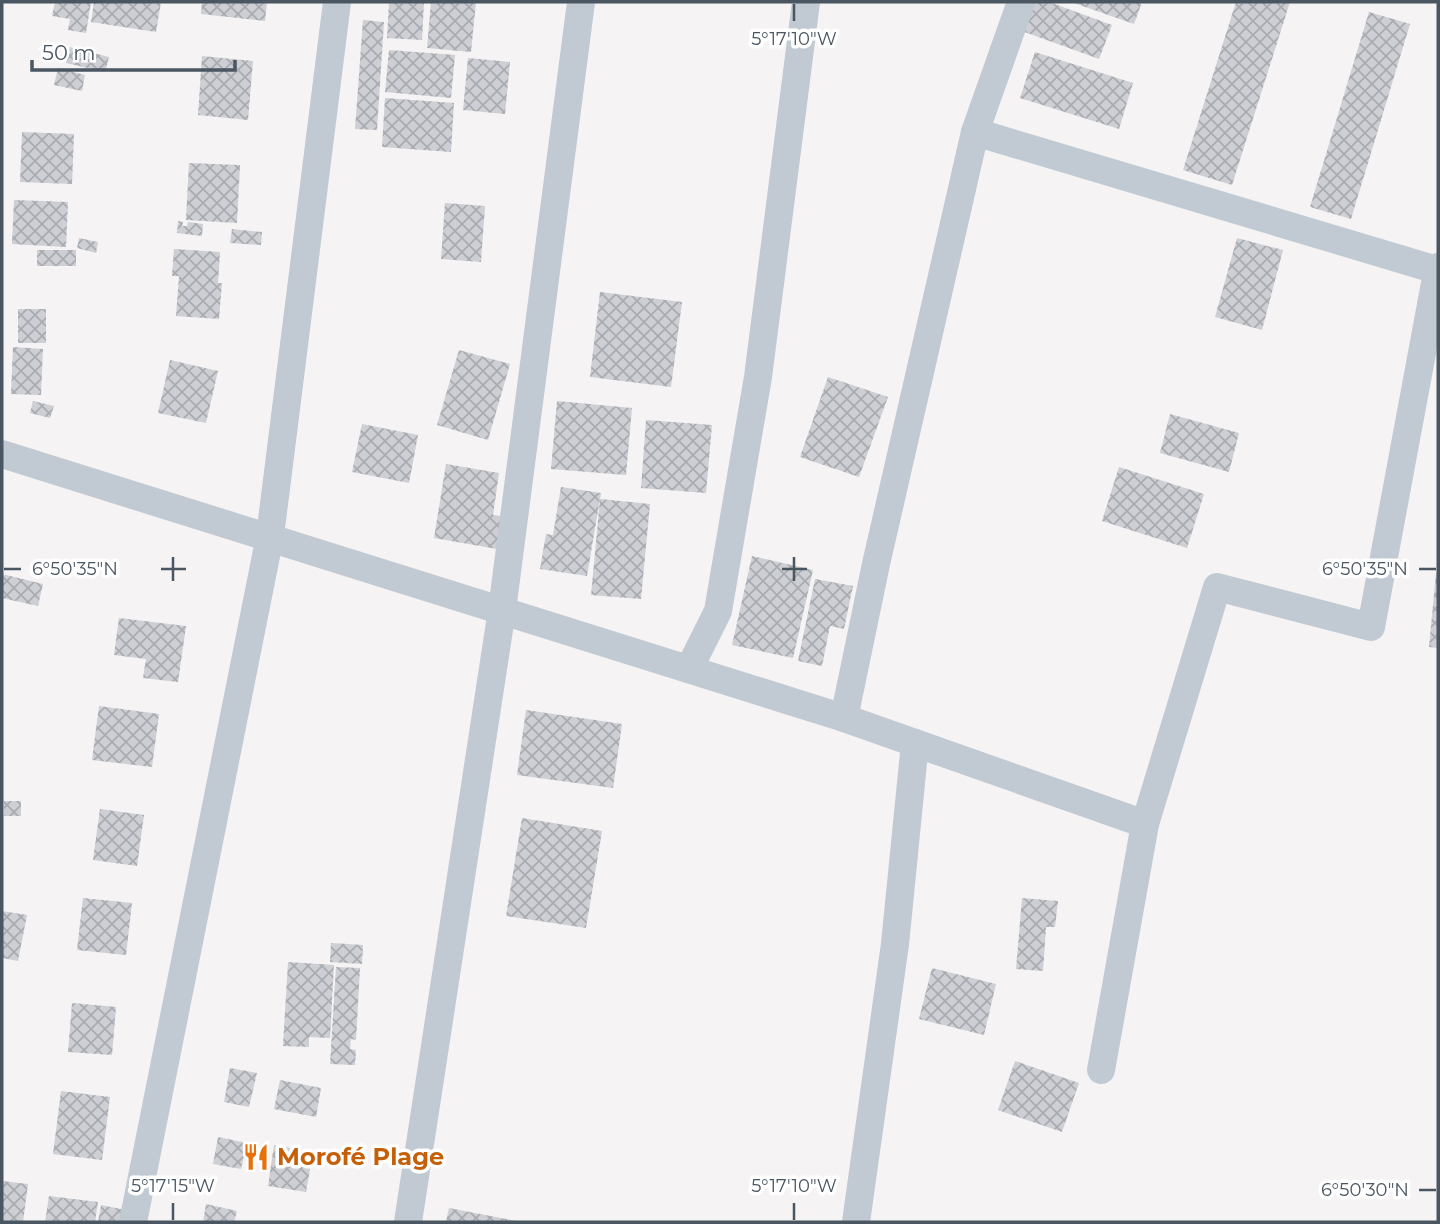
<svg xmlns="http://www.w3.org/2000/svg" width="1440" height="1224" font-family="Montserrat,sans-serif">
<defs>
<pattern id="building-cross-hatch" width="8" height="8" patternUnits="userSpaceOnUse" patternTransform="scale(1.75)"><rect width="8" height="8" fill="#cdcfd5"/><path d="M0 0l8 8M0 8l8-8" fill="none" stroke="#a8abb0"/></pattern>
</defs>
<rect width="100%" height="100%" fill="#f5f3f3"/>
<g fill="url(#building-cross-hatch)">
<polygon points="55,2 91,2 86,33 68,30 70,19 52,16"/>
<polygon points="94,2 161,2 156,32 91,22"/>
<polygon points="202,2 267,2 265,21 201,14"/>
<polygon points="389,2 424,2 422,40 387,38"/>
<polygon points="431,2 476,2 471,52 427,48"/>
<polygon points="1030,2 1049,2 1112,25 1099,59 1019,30"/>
<polygon points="1071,2 1142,2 1134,24"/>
<polygon points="1236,2 1290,2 1232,185 1183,170"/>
<polygon points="1369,12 1410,24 1351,219 1310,207"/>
<polygon points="363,20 384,22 377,130 355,129"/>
<polygon points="70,47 109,57 105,72 66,63"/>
<polygon points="389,50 455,55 451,98 385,92"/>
<polygon points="1035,52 1133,83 1119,129 1020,98"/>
<polygon points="202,56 253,61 248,120 198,115"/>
<polygon points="468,58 510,62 505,114 463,110"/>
<polygon points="58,68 85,75 82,91 54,85"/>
<polygon points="385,98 454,103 451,152 382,147"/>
<polygon points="22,132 74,134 72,184 20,182"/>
<polygon points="189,163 240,165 237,223 186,220"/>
<polygon points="14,200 68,202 66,247 12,244"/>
<polygon points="445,203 485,206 481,262 441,259"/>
<polygon points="178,221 183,222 182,226 187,226 188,222 203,224 202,236 177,233"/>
<polygon points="232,229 262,232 261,245 230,243"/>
<polygon points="79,238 98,242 96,253 77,248"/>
<polygon points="1237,238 1283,250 1262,330 1215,317"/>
<polygon points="174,249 220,252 218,283 222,283 219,319 176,316 179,276 172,276"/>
<rect x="37" y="250" width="39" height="16"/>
<polygon points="600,292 682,302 671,387 590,377"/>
<rect x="18" y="309" width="28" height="34"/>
<polygon points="13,347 43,349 41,395 11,394"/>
<polygon points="459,350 510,364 488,440 437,425"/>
<polygon points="170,360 218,371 206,423 158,413"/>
<polygon points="828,377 888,397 859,477 800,457"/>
<polygon points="33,401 54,406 50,418 30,413"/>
<polygon points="557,401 632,408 626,475 551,469"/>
<polygon points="1170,414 1239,433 1229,472 1160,453"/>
<polygon points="646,420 712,425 706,493 641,488"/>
<polygon points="362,424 418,435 409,483 352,472"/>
<polygon points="446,464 499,473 493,515 502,516 497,549 434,538"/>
<polygon points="1119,467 1204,494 1187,548 1102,521"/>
<polygon points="561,487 601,493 587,576 540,569 546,534 553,535"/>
<polygon points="600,499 650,504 641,599 591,595"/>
<polygon points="752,556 813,570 793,658 732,645"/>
<polygon points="1436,573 1438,573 1438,648 1429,647"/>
<polygon points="2,574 43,584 38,606 2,598"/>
<polygon points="815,579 853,586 844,629 830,626 822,666 798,661"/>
<polygon points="119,618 186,626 178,682 143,678 146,659 114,655"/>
<polygon points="99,706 159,714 152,767 92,760"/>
<polygon points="526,710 622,724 613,788 517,775"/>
<rect x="4" y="801" width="17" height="15"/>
<polygon points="100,809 144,815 137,866 93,860"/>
<polygon points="522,818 602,831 586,928 506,916"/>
<polygon points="83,898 132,903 126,955 77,950"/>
<polygon points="1022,898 1058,901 1055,927 1046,927 1043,971 1016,969"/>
<polygon points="2,911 27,915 18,961 2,958"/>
<polygon points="331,943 363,945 362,964 330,962"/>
<polygon points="288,962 334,965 330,1038 309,1037 309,1047 283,1046"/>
<polygon points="336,967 360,968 356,1040 351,1039 350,1049 356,1050 355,1065 330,1064"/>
<polygon points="932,968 996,984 984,1035 919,1019"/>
<polygon points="72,1003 116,1007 112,1055 68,1052"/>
<polygon points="1015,1061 1079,1083 1062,1132 998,1110"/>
<polygon points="230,1068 257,1073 249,1107 224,1102"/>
<polygon points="280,1080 321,1088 316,1117 274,1109"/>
<polygon points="61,1091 110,1097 102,1160 53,1154"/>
<polygon points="218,1137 247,1143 241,1169 213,1164"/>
<polygon points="274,1145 313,1152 306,1192 268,1186"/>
<polygon points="2,1181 28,1184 23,1222 2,1222"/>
<polygon points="49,1196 98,1202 95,1222 45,1222"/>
<polygon points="206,1204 237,1211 234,1222 203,1222"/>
<polygon points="101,1205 126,1210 124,1222 98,1222"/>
<polygon points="449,1208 517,1221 516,1222 446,1222"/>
</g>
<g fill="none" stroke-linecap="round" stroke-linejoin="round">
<g stroke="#c1cad2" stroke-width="28">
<polyline points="975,132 1437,270"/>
<polyline points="2,454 844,718 1145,824"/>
<polyline points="689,669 718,611 758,377 806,2"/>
<polyline points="844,718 876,564 975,132 1021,2"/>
<polyline points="1101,1070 1145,824 1217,587 1371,627 1438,267"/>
<polyline points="133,1222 270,536 337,2"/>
<polyline points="408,1222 502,610 581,2"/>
<polyline points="856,1222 895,944 915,743"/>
</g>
</g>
<path fill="none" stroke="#4a5661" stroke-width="2.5" d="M794,4V21M173,557V581M794,557V581M4,569H21M161,569H186M782,569H807M1419,569H1436M1419,1190H1436M173,1203V1220M794,1203V1220"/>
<defs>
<symbol id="restaurant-bare" viewBox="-9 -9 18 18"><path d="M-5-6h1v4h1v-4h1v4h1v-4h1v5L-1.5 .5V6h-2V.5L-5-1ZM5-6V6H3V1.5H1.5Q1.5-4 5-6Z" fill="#e8710a" stroke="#fff" stroke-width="2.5" paint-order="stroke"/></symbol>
</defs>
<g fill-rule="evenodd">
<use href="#restaurant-bare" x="237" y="1138" width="38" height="38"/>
</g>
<g text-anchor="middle" stroke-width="7" stroke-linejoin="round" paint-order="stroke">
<g font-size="24" font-weight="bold" fill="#c56008" stroke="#fff" text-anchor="start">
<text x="277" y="1165">Morofé Plage</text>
</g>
</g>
<g font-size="18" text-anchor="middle" fill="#4a5661" stroke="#fff" stroke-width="7" stroke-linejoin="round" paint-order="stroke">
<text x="794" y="45">5°17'10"W</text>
<text x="75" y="575">6°50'35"N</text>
<text x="1365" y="575">6°50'35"N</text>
<text x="173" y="1192">5°17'15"W</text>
<text x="794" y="1192">5°17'10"W</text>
<text x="1365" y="1196">6°50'30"N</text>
</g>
<rect width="1440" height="1224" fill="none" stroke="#4a5661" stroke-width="7"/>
<path d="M32 60v10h203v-10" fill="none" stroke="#4a5661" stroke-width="3.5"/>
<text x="42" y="60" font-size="21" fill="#4a5661" stroke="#ffffff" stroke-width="5" paint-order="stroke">50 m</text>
</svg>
